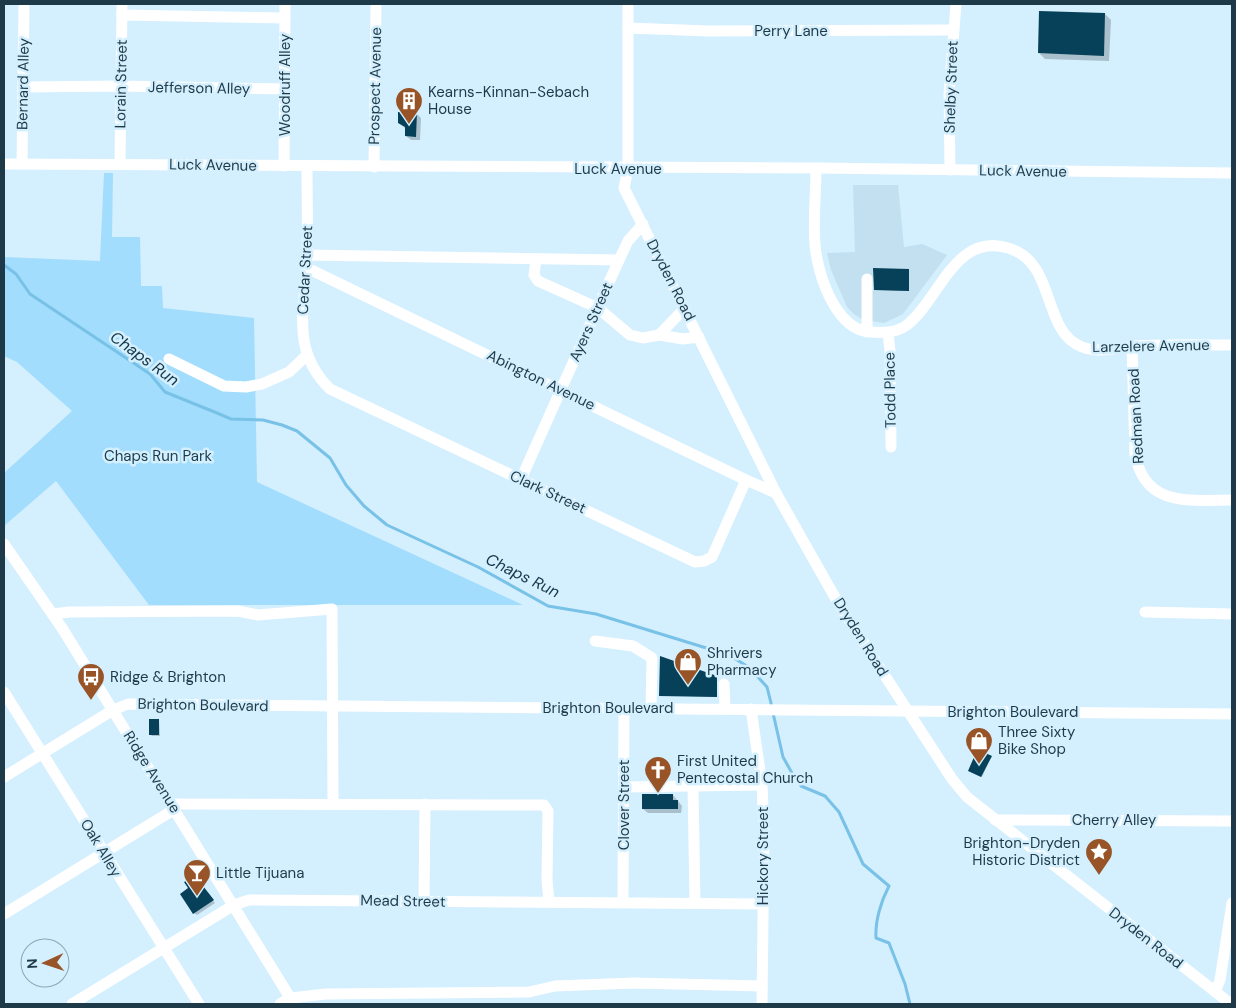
<svg xmlns="http://www.w3.org/2000/svg" width="1236" height="1008" font-family="'DM Sans',sans-serif">
<rect width="100%" height="100%" fill="#d4effe"/>
<polygon fill="#c2e0f0" points="853,185 898,185 904,247 922,244 947,255 903,314 884,323 864,320 855,315 847,307 831,270 827,253 855,252"/>
<polygon fill="#a2ddfd" points="104,173 113,173 112,237 140,237 141,286 162,286 163,308 254,318 257,482 523,605 149,605 56,481 4,526 4,473 72,411 17,362 4,356 4,257 100,261"/>
<g fill="#0003">
<polygon points="1105,14 1111,20 1109,61 1045,59 1039,53"/>
<polygon points="416,113 421,118 420,140 411,140 406,136 406,129 399,123"/>
<polygon points="908,270 909,291 876,290"/>
<polygon points="716,677 717,697 660,695"/>
<polygon points="159,720 160,736 152,736 151,735"/>
<polygon points="991,757 982,777 970,771 978,761"/>
<polygon points="673,795 682,806 681,813 648,813 643,809"/>
<polygon points="198,882 215,903 197,915 194,913 190,889"/>
</g>
<g fill="none" stroke-linecap="round" stroke-linejoin="round">
<g stroke="#78c1e7" stroke-width="3">
<polyline points="4,265 16,274 30,294 150,374 165,392 217,413 231,419 263,420 282,425 297,431 330,458 346,485 364,506 387,525 478,567 548,606 596,614 729,655 750,668 767,687 772,707"/>
<path d="M773,713L783,757L792,773L801,786L825,796L839,812L863,864L889,886C881,901 875,921 876,938L889,943L905,984L910,1004"/>
</g>
</g>
<g fill="#064159">
<polygon points="1039,11 1105,13 1104,56 1038,53"/>
<polygon points="398,112 417,112 416,137 405,136 405,127 398,123"/>
<polygon points="873,268 909,269 909,291 874,290"/>
<polygon points="660,656 717,676 717,697 659,696"/>
<rect x="149" y="719" width="10" height="16"/>
<polygon points="981,751 992,756 981,777 968,771 974,757 977,759"/>
<polygon points="642,794 673,794 673,800 678,800 678,809 642,809"/>
<polygon points="193,877 196,877 214,900 193,914 180,894 188,888 184,882"/>
</g>
<g fill="none" stroke-linecap="round" stroke-linejoin="round">
<g stroke="#fff" stroke-width="11">
<polyline points="628,4 628,169 624,188 776,493 841,608 952,779 967,797 1231,1004"/>
<polyline points="122,15 285,18"/>
<polyline points="628,28 709,31 953,30"/>
<polyline points="23,87 121,86 285,89"/>
<polyline points="4,164 816,168 1232,173"/>
<polyline points="22,164 24,4"/>
<polyline points="120,164 122,4"/>
<polyline points="284,166 285,4"/>
<path d="M307,167C307,197 308,228 307,259C305,308 290,350 330,389L695,562L704,561L712,557L746,480"/>
<polyline points="374,167 376,4"/>
<path d="M816,168C816,193 813,219 815,244C817,274 836,331 871,332C883,333 897,333 907,325C940,299 955,232 1008,248C1057,262 1041,331 1082,347C1100,354 1116,347 1134,346C1166,344 1200,345 1232,345"/>
<polyline points="950,170 949,94 956,4"/>
<polyline points="307,255 619,260"/>
<polyline points="536,259 534,275 538,281 598,308 630,335 643,338 659,335 683,339 699,337"/>
<polyline points="307,268 746,480 776,493"/>
<polyline points="867,279 867,332"/>
<polyline points="888,333 890,351 891,447"/>
<polyline points="659,335 685,308"/>
<path d="M1132,346L1135,454C1145,508 1190,500 1232,500"/>
<polyline points="169,359 224,386 246,387 262,384 289,372 307,355"/>
<polyline points="521,479 619,260 628,241 643,224"/>
<polyline points="4,544 62,628 294,1004"/>
<polyline points="1145,612 1232,614"/>
<polyline points="53,614 69,612 238,611 258,615 332,609 333,804"/>
<polyline points="595,641 633,646 652,658 651,709"/>
<polyline points="724,684 725,709"/>
<polyline points="4,692 199,1004"/>
<polyline points="751,709 762,785 764,829 762,1004"/>
<polyline points="4,777 113,710 128,704 1232,714"/>
<polyline points="693,786 695,903"/>
<polyline points="624,787 762,785"/>
<polyline points="172,804 544,805 548,811 547,880 549,902"/>
<polyline points="995,820 1232,821"/>
<polyline points="424,902 425,804"/>
<polyline points="623,902 624,709"/>
<polyline points="4,914 175,809"/>
<polyline points="1215,992 1220,980 1232,903"/>
<polyline points="72,1004 234,905 249,900 763,904"/>
<polyline points="280,1004 290,998 326,994 529,992 555,986 634,983 762,986"/>
</g>
</g>
<defs>
<symbol id="building-pin" viewBox="-11 -11 22 30"><path d="M0 17L-7.5 6A9.5 9.5 0 1 1 7.5 6Z" fill="#985426" stroke="#d4effe"/><path d="M-4-6H4V6H1V3H-1V6H-4ZM-2.5-4.3h1.7v1.8h-1.7ZM.8-4.3h1.7v1.8H.8ZM-2.5-1h1.7V.8h-1.7ZM.8-1h1.7V.8H.8Z" fill="#fff"/></symbol>
<symbol id="shop-pin" viewBox="-11 -11 22 30"><path d="M0 17L-7.5 6A9.5 9.5 0 1 1 7.5 6Z" fill="#985426" stroke="#d4effe"/><path d="M-5-2.5h2.3a2.7 3.5 0 0 1 5.4 0H5L5.5 6h-11ZM-1.5-2.5h3a1.5 2.3 0 0 0-3 0Z" fill="#fff"/></symbol>
<symbol id="bus-pin" viewBox="-11 -11 22 30"><path d="M0 17L-7.5 6A9.5 9.5 0 1 1 7.5 6Z" fill="#985426" stroke="#d4effe"/><path d="M-5-6H5V4H4V6H2V4H-2V6H-4V4H-5ZM-3.5-4V0h7V-4ZM-3.5 1.2v1.5H-2V1.2ZM2 1.2v1.5H3.5V1.2Z" fill="#fff"/></symbol>
<symbol id="church-pin" viewBox="-11 -11 22 30"><path d="M0 17L-7.5 6A9.5 9.5 0 1 1 7.5 6Z" fill="#985426" stroke="#d4effe"/><path d="M-1.2-6h2.4v3.5h3.3v2.4h-3.3V6h-2.4V-.1h-3.3v-2.4h3.3Z" fill="#fff"/></symbol>
<symbol id="sight-pin" viewBox="-11 -11 22 30"><path d="M0 17L-7.5 6A9.5 9.5 0 1 1 7.5 6Z" fill="#985426" stroke="#d4effe"/><path d="M0-6L1.8-2.2L6-1.7L2.9 1.2L3.7 5.4L0 3.3L-3.7 5.4L-2.9 1.2L-6-1.7L-1.8-2.2Z" fill="#fff"/></symbol>
<symbol id="bar-pin" viewBox="-11 -11 22 30"><path d="M0 17L-7.5 6A9.5 9.5 0 1 1 7.5 6Z" fill="#985426" stroke="#d4effe"/><path d="M-6-5H6L.8 .8V4.5H3.5V6h-7V4.5H-.8V.8Z" fill="#fff"/></symbol>
</defs>
<g fill-rule="evenodd">
<use href="#building-pin" x="393" y="85" width="32" height="43"/>
<use href="#shop-pin" x="672" y="646" width="32" height="43"/>
<use href="#bus-pin" x="75" y="661" width="32" height="43"/>
<use href="#shop-pin" x="963" y="725" width="32" height="43"/>
<use href="#church-pin" x="642" y="754" width="32" height="43"/>
<use href="#sight-pin" x="1083" y="836" width="32" height="43"/>
<use href="#bar-pin" x="181" y="857" width="32" height="43"/>
</g>
<g text-anchor="middle" stroke-width="5" stroke-linejoin="round" paint-order="stroke">
<g font-size="15" fill="#1e3a49" stroke="#d4effe">
<text x="791" y="36">Perry Lane</text>
<text transform="translate(23 84) rotate(-89)" y="5">Bernard Alley</text>
<text transform="translate(121 84) rotate(-89)" y="5">Lorain Street</text>
<text transform="translate(285 85) rotate(-90)" y="5">Woodruff Alley</text>
<text transform="translate(375 86) rotate(-89)" y="5">Prospect Avenue</text>
<text transform="translate(951 87) rotate(-88)" y="5">Shelby Street</text>
<text transform="translate(199 88) rotate(1)" y="5">Jefferson Alley</text>
<text transform="translate(213 165) rotate(1)" y="5">Luck Avenue</text>
<text x="618" y="174">Luck Avenue</text>
<text transform="translate(1023 171) rotate(1)" y="5">Luck Avenue</text>
<text transform="translate(305 270) rotate(-87)" y="5">Cedar Street</text>
<text transform="translate(671 280) rotate(63)" y="5">Dryden Road</text>
<text transform="translate(591 322) rotate(-66)" y="5">Ayers Street</text>
<text transform="translate(1151 346) rotate(-1)" y="5">Larzelere Avenue</text>
<text transform="translate(541 380) rotate(26)" y="5">Abington Avenue</text>
<text transform="translate(890 390) rotate(-91)" y="5">Todd Place</text>
<text transform="translate(1136 416) rotate(-93)" y="5">Redman Road</text>
<text transform="translate(548 492) rotate(25)" y="5">Clark Street</text>
<text transform="translate(861 637) rotate(58)" y="5">Dryden Road</text>
<text transform="translate(203 705) rotate(1)" y="5">Brighton Boulevard</text>
<text x="608" y="713">Brighton Boulevard</text>
<text x="1013" y="717">Brighton Boulevard</text>
<text transform="translate(152 772) rotate(58)" y="5">Ridge Avenue</text>
<text transform="translate(624 805) rotate(-90)" y="5">Clover Street</text>
<text x="1114" y="825">Cherry Alley</text>
<text transform="translate(101 848) rotate(59)" y="5">Oak Alley</text>
<text transform="translate(763 856) rotate(-90)" y="5">Hickory Street</text>
<text transform="translate(403 901) rotate(1)" y="5">Mead Street</text>
<text transform="translate(1146 938) rotate(38)" y="5">Dryden Road</text>
</g>
<g font-size="15" fill="#1e3a49" stroke="#d4effe" text-anchor="start">
<text x="428" y="97">Kearns-Kinnan-Sebach<tspan x="428" dy="17">House</tspan></text>
<text x="707" y="658">Shrivers<tspan x="707" dy="17">Pharmacy</tspan></text>
<text x="110" y="682">Ridge &amp; Brighton</text>
<text x="998" y="737">Three Sixty<tspan x="998" dy="17">Bike Shop</tspan></text>
<text x="677" y="766">First United<tspan x="677" dy="17">Pentecostal Church</tspan></text>
<text x="1080" y="848" text-anchor="end">Brighton-Dryden<tspan x="1080" dy="17">Historic District</tspan></text>
<text x="216" y="878">Little Tijuana</text>
</g>
<g font-size="15" fill="#1a3c4c" stroke="#d4effe">
<text x="158" y="461">Chaps Run Park</text>
</g>
<g font-size="16" font-style="italic" fill="#153747" stroke="#d4effe">
<text transform="translate(145 358) rotate(36)" y="6">Chaps Run</text>
<text transform="translate(523 575) rotate(26)" y="6">Chaps Run</text>
</g>
</g>
<rect width="1236" height="1008" fill="none" stroke="#1e3a49" stroke-width="10"/>
<g transform="translate(45 963) rotate(267)"><circle r="24" fill="#d4effe" stroke="#8ba7b6"/>
<path d="M0-4L9 19L0 12L-9 19Z" fill="#985426"/>
<text y="-8" font-size="14" font-weight="bold" text-anchor="middle" fill="#1e3a49">N</text>
</g>
</svg>
